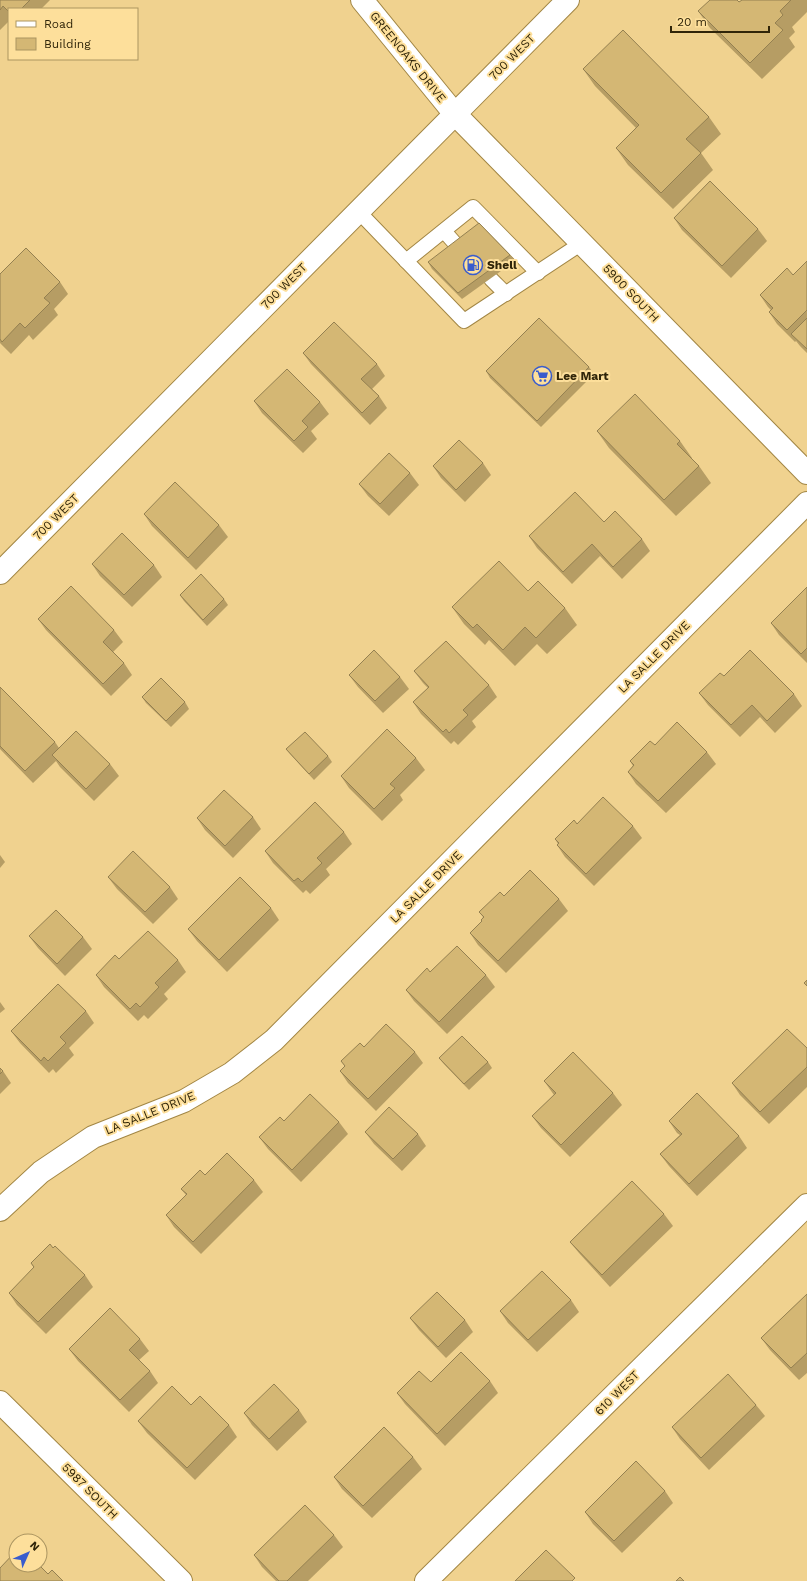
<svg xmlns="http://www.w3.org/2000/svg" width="807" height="1581" font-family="'Work Sans',sans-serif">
<rect width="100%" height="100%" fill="#f0d28f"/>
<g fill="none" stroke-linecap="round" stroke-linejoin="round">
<defs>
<g id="service">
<polyline points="358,211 464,321 582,243"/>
<polyline points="444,231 459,248"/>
<polyline points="406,261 473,207 538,273"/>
<polyline points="491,279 506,294"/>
</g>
<g id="minor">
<polyline points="362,0 454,113"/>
<polyline points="0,1210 41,1172 93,1137 184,1101 232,1073 274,1040 807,503"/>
<polyline points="0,1402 181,1581"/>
<polyline points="426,1581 807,1205"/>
</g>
<polyline id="tertiary" points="454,113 807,473"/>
<polyline id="secondary" points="0,573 568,0"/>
</defs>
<use href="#service" stroke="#a28644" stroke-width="16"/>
<use href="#minor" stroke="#a28644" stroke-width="24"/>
<use href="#tertiary" stroke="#a28644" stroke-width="24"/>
<use href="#secondary" stroke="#a28644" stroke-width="24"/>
<use href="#service" stroke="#fff" stroke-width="14"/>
<use href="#minor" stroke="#fff" stroke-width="22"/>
<use href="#tertiary" stroke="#fff" stroke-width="22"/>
<use href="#secondary" stroke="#fff" stroke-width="22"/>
</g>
<g fill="#b69d64">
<polygon points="0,0 50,0 41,9 9,9 9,21 0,30"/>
<polygon points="742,0 807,0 807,12 792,27 795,32 789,38 795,47 762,79 710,28 698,11 739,2"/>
<polygon points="583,69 709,117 721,134 701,153 713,170 673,209 628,165 616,148 636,128 595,86"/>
<polygon points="674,218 758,229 767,241 731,278 682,230"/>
<polygon points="510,255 515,261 462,299 432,269 428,262"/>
<polygon points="807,261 807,353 800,346 796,341 795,342 777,324 769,312 771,310 768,307 760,295 793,275"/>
<polygon points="0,274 60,282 68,294 54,309 58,315 33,340 29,335 11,354 0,343"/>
<polygon points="303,353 377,364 385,376 372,389 379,396 387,408 370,425 311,364"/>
<polygon points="589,367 594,374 541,427 490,378 486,371"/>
<polygon points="254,401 320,402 329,414 311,431 317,439 303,453 262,413"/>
<polygon points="597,431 680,441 692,458 691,458 699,466 711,483 676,516 609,448"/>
<polygon points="483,463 491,475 465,502 441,478 433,466"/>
<polygon points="410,473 419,485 389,516 368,496 359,484"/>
<polygon points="144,514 219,525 228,537 196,570 152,526"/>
<polygon points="604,522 642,539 650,551 622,579 600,556 572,584 537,548 529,536"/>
<polygon points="92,564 154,565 162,577 132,607 100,576"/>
<polygon points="807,587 807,663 779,635 771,623"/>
<polygon points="528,591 565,608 577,625 547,654 537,644 515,666 489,640 485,645 464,624 452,607"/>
<polygon points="180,595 224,599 228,605 207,626 184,601"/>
<polygon points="38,619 114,630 123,642 113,652 124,663 132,675 111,696 46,630"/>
<polygon points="414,671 489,685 497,697 472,721 476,727 458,745 454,741 451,744 421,714 413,702 428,688 423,683"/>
<polygon points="349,675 400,677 409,689 383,713 358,687"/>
<polygon points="724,676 794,694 802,706 775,733 760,717 740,737 708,705 699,693"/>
<polygon points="0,687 55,742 59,748 110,764 119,776 94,801 60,767 56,761 33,783 0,749"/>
<polygon points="142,697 185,702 189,709 171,727 146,703"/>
<polygon points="655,745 707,752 716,764 666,813 636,784 628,772 633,766 630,761"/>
<polygon points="286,749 328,756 332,762 314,780 291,755"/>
<polygon points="416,758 425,770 400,795 403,800 382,821 349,788 341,776"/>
<polygon points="253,817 261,829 233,858 205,830 197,818"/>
<polygon points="577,824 633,826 642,838 594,886 565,857 557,845 558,844 555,839"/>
<polygon points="344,832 352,844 326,869 330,875 310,894 306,890 303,893 273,863 265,851"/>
<polygon points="0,855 5,862 0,868"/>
<polygon points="108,877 170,887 178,899 153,924 117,889"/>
<polygon points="504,896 559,899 568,911 506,973 478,945 470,933 482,921 481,920 483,917 479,912"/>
<polygon points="271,908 279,920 227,972 197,941 188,929"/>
<polygon points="29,936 83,937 92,949 65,976 38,948"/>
<polygon points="119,959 178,960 186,972 164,994 168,999 148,1019 144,1015 138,1021 104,987 96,975"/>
<polygon points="430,972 486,975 495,987 447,1034 414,1001 406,990"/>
<polygon points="0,1002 5,1009 0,1013"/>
<polygon points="86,1011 94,1023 69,1048 74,1055 56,1073 53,1069 49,1073 20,1043 11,1031"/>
<polygon points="364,1047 415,1052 423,1063 376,1111 348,1083 340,1071 345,1066 341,1061"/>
<polygon points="807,1048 807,1087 769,1124 740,1095 732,1083"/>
<polygon points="439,1058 488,1062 492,1068 469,1090 444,1064"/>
<polygon points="0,1068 3,1071 11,1083 0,1094"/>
<polygon points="544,1081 613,1093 622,1105 570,1157 541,1128 532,1116 554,1095"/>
<polygon points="284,1121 339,1122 348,1134 301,1182 268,1149 259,1137"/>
<polygon points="669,1121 739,1136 747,1148 697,1196 669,1166 660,1154 680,1135 677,1133"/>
<polygon points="365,1132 418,1134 426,1146 402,1171 374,1144"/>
<polygon points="205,1175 254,1180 263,1192 201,1254 174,1227 166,1215 186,1195 181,1189"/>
<polygon points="664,1214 673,1226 610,1287 579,1253 570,1242"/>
<polygon points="31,1263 85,1275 93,1287 46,1334 17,1305 9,1293 34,1268"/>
<polygon points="807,1294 807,1373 799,1380 770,1350 761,1338"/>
<polygon points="571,1300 579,1312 537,1352 508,1323 500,1311"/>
<polygon points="410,1318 465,1320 473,1332 446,1358 419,1330"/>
<polygon points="140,1339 149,1351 139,1360 150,1371 158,1383 129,1412 78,1361 69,1349"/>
<polygon points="490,1381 498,1393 445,1446 405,1404 397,1393 431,1382"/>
<polygon points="191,1405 229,1425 237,1437 195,1480 147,1433 138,1421"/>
<polygon points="756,1405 765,1416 709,1470 680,1439 672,1427"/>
<polygon points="299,1410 307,1422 277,1451 252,1425 244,1413"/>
<polygon points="413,1457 422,1469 372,1518 342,1489 334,1477"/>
<polygon points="665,1491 673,1503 622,1553 593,1524 585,1512"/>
<polygon points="334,1535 343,1547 308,1581 276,1581 262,1567 254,1555"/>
</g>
<g fill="#d4b774" stroke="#948051">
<polygon points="0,0 30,0 21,9 9,9 9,12 3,6 0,10"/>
<polygon points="710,0 737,0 739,2 742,0 791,0 780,11 783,15 775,23 783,30 750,63 698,11"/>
<polygon points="623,30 709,117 686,139 701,153 661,193 616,148 639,125 583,69"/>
<polygon points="710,181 758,229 722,266 674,218"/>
<polygon points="479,223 510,255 458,293 428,262"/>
<polygon points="26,248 60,282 44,298 50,303 25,328 20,323 2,342 0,339 0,274"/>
<polygon points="807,261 807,310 787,330 769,312 773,308 760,295 787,268 793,275"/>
<polygon points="539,318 589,367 537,421 486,371"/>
<polygon points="807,318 807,349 791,334"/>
<polygon points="334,322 377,364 361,379 379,396 362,413 303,353"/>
<polygon points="287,369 320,402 302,421 308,427 294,441 254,401"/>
<polygon points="635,394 680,441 677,444 699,466 664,500 597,431"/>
<polygon points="459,440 483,463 456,490 433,466"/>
<polygon points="389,453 410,473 380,504 359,484"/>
<polygon points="175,482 219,525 188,558 144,514"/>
<polygon points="575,492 604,522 615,511 642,539 613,567 592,544 563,572 529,536"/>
<polygon points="122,533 154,565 124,595 92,564"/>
<polygon points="499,561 528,591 538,581 565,608 536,638 525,627 503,650 477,624 473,628 452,607"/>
<polygon points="201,574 224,599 203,620 180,595"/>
<polygon points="71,586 114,630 103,642 124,663 103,684 38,619"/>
<polygon points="807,587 807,648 801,654 771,623"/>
<polygon points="446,641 489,685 463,710 468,715 449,733 446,729 443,732 413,702 429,687 414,671"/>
<polygon points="374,650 400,677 375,701 349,675"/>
<polygon points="750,650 794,694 767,721 752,705 731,725 699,693 720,673 724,676"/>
<polygon points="161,678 185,702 166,721 142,697"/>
<polygon points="0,687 55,742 25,771 0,746"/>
<polygon points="677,722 707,752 658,801 628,772 634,765 630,761 650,741 655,745"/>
<polygon points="387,729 416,758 390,784 395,788 374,809 341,776"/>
<polygon points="76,731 110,764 86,789 52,755"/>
<polygon points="305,732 328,756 309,774 286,749"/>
<polygon points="224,790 253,817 225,846 197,818"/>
<polygon points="603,797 633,826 586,874 557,845 559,843 555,839 574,820 577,824"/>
<polygon points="315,802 344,832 317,858 322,863 302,882 298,878 294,881 265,851"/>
<polygon points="133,851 170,887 145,912 108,877"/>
<polygon points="530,870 559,899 498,961 470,933 482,921 481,920 484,917 479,912 500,892 504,896"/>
<polygon points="240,877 271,908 219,960 188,929"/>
<polygon points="56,910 83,937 57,964 29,936"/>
<polygon points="148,931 178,960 155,983 159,987 140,1007 136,1003 130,1009 96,975 115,955 119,959"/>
<polygon points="457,946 486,975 439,1022 406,990 427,968 430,972"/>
<polygon points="807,980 807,986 804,983"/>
<polygon points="58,984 86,1011 60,1037 66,1043 48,1061 44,1057 41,1061 11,1031"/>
<polygon points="386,1024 415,1052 368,1099 340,1071 345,1066 341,1061 360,1043 364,1047"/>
<polygon points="787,1029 807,1048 807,1067 760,1112 732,1083"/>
<polygon points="462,1036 488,1062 464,1084 439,1058"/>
<polygon points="573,1052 613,1093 561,1145 532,1116 556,1093 544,1081"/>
<polygon points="0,1068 3,1071 0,1074"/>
<polygon points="697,1093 739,1136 689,1184 660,1154 682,1134 669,1121"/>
<polygon points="310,1094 339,1122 292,1170 259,1137 280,1117 284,1121"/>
<polygon points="389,1107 418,1134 393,1159 365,1132"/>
<polygon points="227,1153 254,1180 193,1242 166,1215 187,1194 181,1189 200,1170 205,1175"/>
<polygon points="632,1181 664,1214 602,1275 570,1242"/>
<polygon points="50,1244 53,1248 55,1246 85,1275 38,1322 9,1293 34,1267 31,1263"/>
<polygon points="542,1271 571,1300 528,1340 500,1311"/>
<polygon points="437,1292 465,1320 438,1347 410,1318"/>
<polygon points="807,1294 807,1353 791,1368 761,1338"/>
<polygon points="110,1308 140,1339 129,1350 150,1371 120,1400 69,1349"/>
<polygon points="461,1352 490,1381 437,1434 397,1393 419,1371 431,1382"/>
<polygon points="728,1374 756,1405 701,1458 672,1427"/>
<polygon points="274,1384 299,1410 269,1439 244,1413"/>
<polygon points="172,1386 191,1405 200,1396 229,1425 187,1468 138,1421"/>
<polygon points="384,1427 413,1457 363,1506 334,1477"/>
<polygon points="636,1461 665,1491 614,1541 585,1512"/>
<polygon points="305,1505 334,1535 287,1581 279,1581 254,1555"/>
<polygon points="546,1550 575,1578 572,1581 515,1581"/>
<polygon points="16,1551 16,1565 39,1565 48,1574 52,1570 63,1581 0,1581 0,1568"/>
<polygon points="680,1577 684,1581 676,1581"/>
</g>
<defs>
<symbol id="fuel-ring" viewBox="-11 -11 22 22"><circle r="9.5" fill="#fddf9b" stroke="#395ccd" stroke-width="1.5"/><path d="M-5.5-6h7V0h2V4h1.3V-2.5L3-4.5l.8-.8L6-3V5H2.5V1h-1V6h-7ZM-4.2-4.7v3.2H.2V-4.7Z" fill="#395ccd"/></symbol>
<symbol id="supermarket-ring" viewBox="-11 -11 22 22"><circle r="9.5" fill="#fddf9b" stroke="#395ccd" stroke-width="1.5"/><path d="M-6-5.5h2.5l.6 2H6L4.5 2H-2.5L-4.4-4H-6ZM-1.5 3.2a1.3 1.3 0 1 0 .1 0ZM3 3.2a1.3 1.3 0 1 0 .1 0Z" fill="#395ccd"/></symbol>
</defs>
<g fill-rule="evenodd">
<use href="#fuel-ring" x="462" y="254" width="22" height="22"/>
<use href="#supermarket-ring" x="531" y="365" width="22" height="22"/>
</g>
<g text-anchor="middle" stroke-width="4" stroke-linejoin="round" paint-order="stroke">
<g font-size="12" fill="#302509" stroke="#fddf9b">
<text transform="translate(408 57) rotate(51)" y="4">GREENOAKS DRIVE</text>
<text transform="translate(512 57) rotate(-45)" y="4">700 WEST</text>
<text transform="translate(284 286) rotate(-45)" y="4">700 WEST</text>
<text transform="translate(631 293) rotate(46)" y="4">5900 SOUTH</text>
<text transform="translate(56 517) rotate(-45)" y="4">700 WEST</text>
<text transform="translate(654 657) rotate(-45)" y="4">LA SALLE DRIVE</text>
<text transform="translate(426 887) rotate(-45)" y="4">LA SALLE DRIVE</text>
<text transform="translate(150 1113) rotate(-22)" y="4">LA SALLE DRIVE</text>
<text transform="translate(617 1393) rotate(-45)" y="4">610 WEST</text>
<text transform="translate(90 1491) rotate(45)" y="4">5987 SOUTH</text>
</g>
<g font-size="12" font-weight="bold" fill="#302509" stroke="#fddf9b" text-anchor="start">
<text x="487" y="269">Shell</text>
<text x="556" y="380">Lee Mart</text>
</g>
</g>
<rect x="8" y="8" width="130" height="52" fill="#fddf9b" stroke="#ab9561"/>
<rect x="16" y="21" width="20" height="6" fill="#ffffff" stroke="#ab9561"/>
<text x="44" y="28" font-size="12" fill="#302509">Road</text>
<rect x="16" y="38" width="20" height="12" fill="#d4b774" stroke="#ab9561"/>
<text x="44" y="48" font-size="12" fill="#302509">Building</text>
<g transform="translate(28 1553) rotate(45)"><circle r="19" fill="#fddf9b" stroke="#ab9561"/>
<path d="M0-3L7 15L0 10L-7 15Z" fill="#395ccd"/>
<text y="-6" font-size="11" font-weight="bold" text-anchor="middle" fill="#302509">N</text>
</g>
<path d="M671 26v6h98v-6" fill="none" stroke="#302509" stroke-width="2"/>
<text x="677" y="26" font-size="12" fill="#302509" stroke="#fddf9b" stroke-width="3" paint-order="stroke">20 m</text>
</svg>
